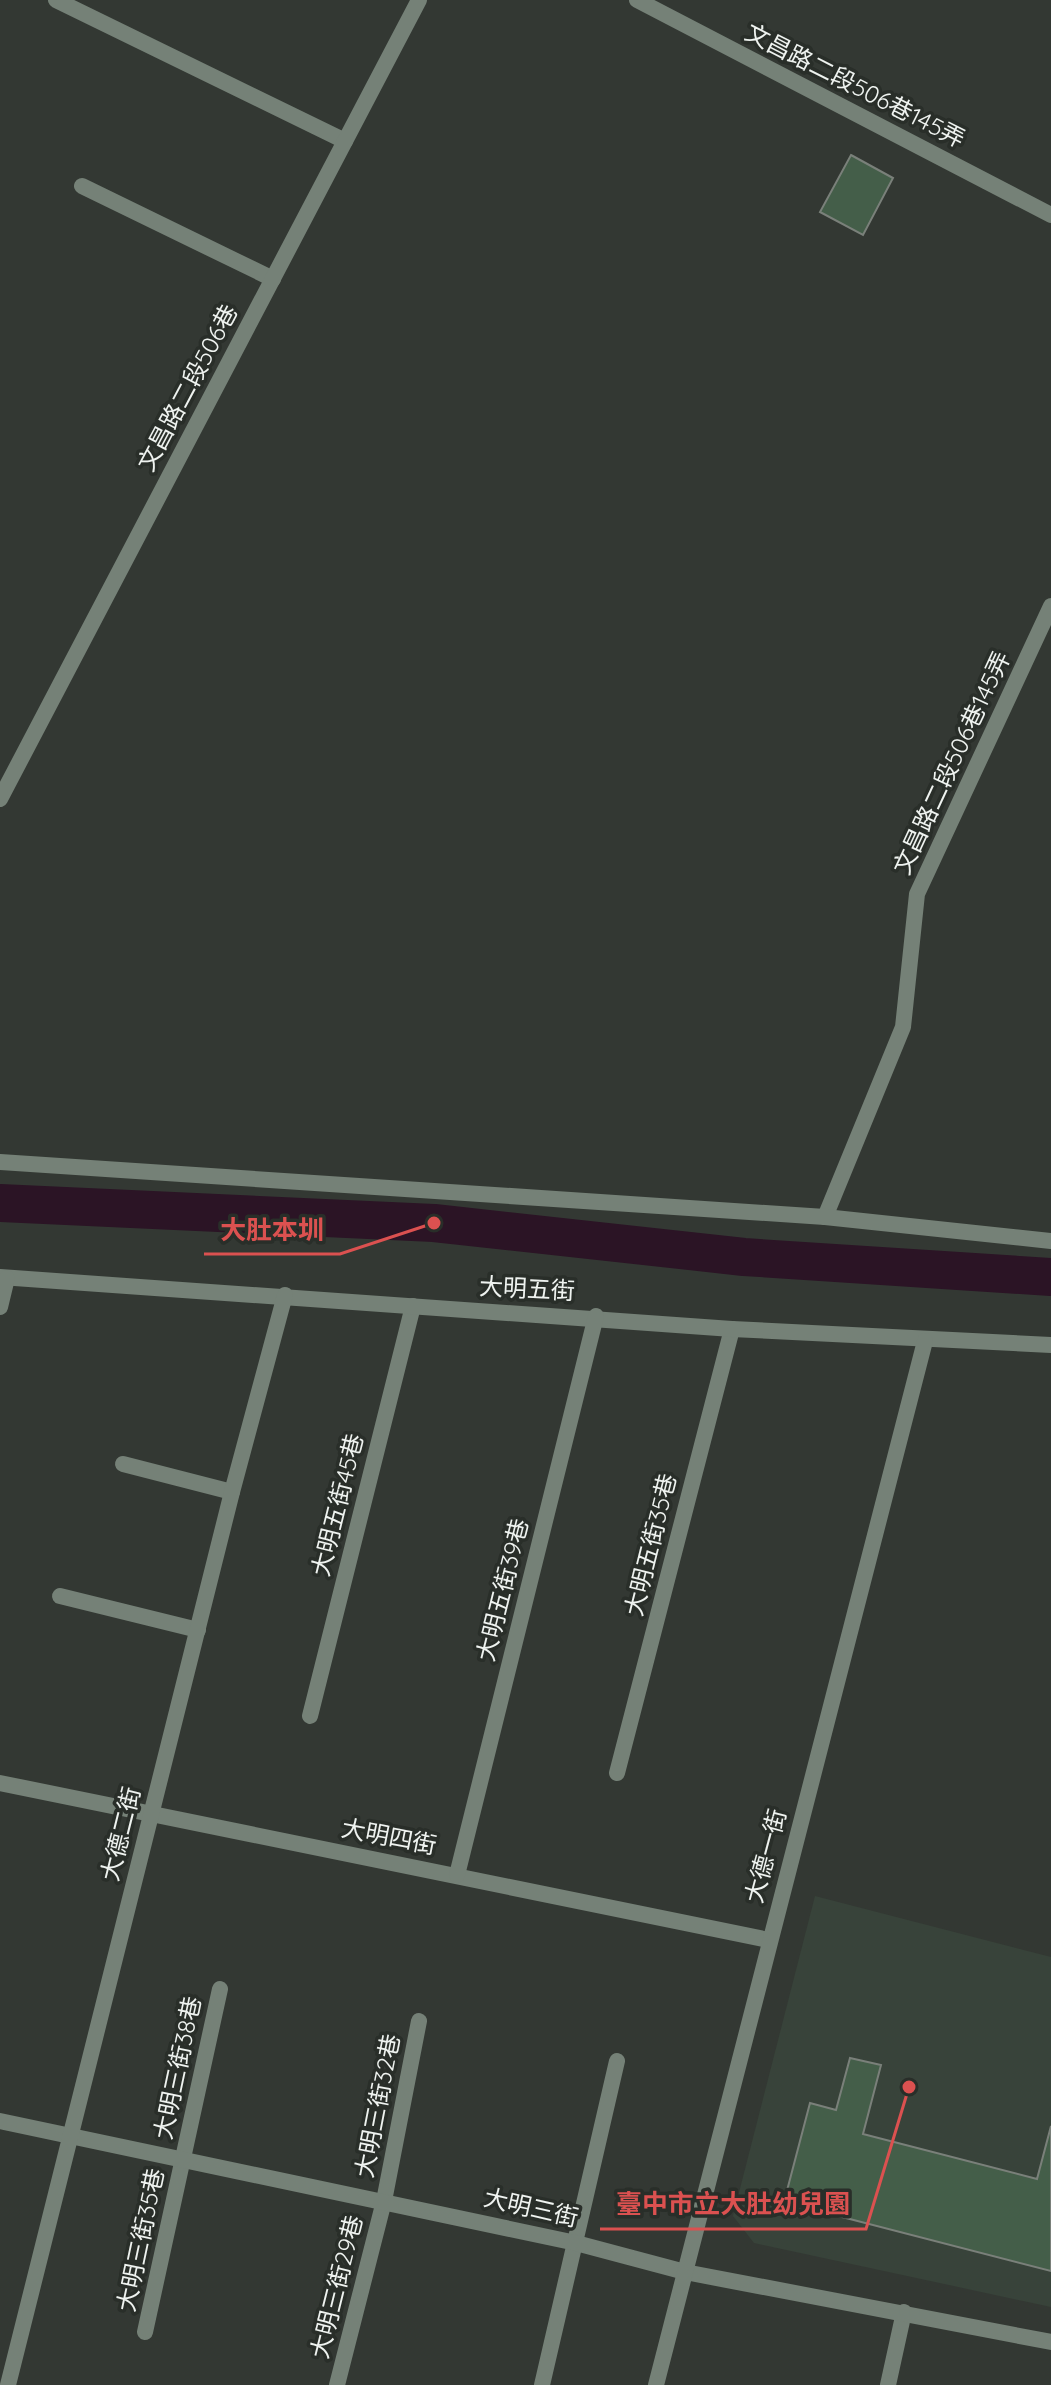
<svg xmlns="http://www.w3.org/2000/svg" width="1051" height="2385" font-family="Quicksand,'Noto Sans TC',sans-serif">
<rect width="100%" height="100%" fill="#333833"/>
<polygon fill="#38433a" points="815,1896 1051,1957 1051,2307 754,2243 733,2216"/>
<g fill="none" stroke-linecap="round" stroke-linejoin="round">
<polyline stroke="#2b1425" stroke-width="38" points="0,1203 434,1223 744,1257 1051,1277"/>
</g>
<g fill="#445e49" stroke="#7a807a" stroke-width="2">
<polygon points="851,155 893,178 863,235 820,212"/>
<polygon points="850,2058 881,2065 863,2134 1037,2179 1051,2126 1051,2271 784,2202 810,2103 836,2110"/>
</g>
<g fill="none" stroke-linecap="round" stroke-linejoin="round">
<g stroke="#758177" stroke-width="16">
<polyline points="825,1217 903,1027 917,894 1051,606"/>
<polyline points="123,1464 232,1492"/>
<polyline points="60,1596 198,1630"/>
<polyline points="310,1716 413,1306"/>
<polyline points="617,1773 732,1329"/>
<polyline points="145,2332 220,1989"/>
<polyline points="337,2385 384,2201 419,2021"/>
<polyline points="542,2385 617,2061"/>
<polyline points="888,2385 904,2312"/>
</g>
<g stroke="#758177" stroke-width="16">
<polyline points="56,0 345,141"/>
<polyline points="637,0 1051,215"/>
<polyline points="82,186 273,279"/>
<polyline points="0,799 419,0"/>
<polyline points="0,1162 825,1217 1051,1241"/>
<polyline points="0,1277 732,1329 1051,1345"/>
<polyline points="0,1307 7,1278"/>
<polyline points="0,1783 769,1940"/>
<polyline points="457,1875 596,1316"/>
<polyline points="0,2121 576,2243 685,2272 1051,2342"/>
<polyline points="8,2385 232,1492 285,1295"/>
<polyline points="656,2385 925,1341"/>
</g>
</g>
<g text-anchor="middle" stroke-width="7" stroke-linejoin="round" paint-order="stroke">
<g font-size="24" fill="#eff3f0" stroke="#292e29">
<text transform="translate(855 86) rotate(27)" y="8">文昌路二段506巷145弄</text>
<text transform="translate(188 388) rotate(-62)" y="8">文昌路二段506巷</text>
<text transform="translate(952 763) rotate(-65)" y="8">文昌路二段506巷145弄</text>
<text transform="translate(527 1289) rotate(3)" y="8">大明五街</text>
<text transform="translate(338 1505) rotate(-76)" y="8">大明五街45巷</text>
<text transform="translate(651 1545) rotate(-76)" y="8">大明五街35巷</text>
<text transform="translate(503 1590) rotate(-76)" y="8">大明五街39巷</text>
<text transform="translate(121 1834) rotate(-76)" y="8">大德二街</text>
<text transform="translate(389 1837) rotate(11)" y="8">大明四街</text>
<text transform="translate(766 1856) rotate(-75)" y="8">大德一街</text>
<text transform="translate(178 2068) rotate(-78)" y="8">大明三街38巷</text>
<text transform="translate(378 2106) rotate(-79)" y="8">大明三街32巷</text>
<text transform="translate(531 2208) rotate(13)" y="8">大明三街</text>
<text transform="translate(141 2240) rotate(-78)" y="8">大明三街35巷</text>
<text transform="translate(337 2287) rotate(-76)" y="8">大明三街29巷</text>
</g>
</g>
<path fill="none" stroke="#db5150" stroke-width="3" d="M434 1223L340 1254H204M909 2087L866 2229H600"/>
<g fill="#db5150" stroke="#292e29" stroke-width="3">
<circle cx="434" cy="1223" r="8"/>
<circle cx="909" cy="2087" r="8"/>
</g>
<g font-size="26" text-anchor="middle" font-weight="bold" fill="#db5150" stroke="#292e29" stroke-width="7" stroke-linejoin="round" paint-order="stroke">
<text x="272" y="1239">大肚本圳</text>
<text x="733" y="2213">臺中市立大肚幼兒園</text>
</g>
</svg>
